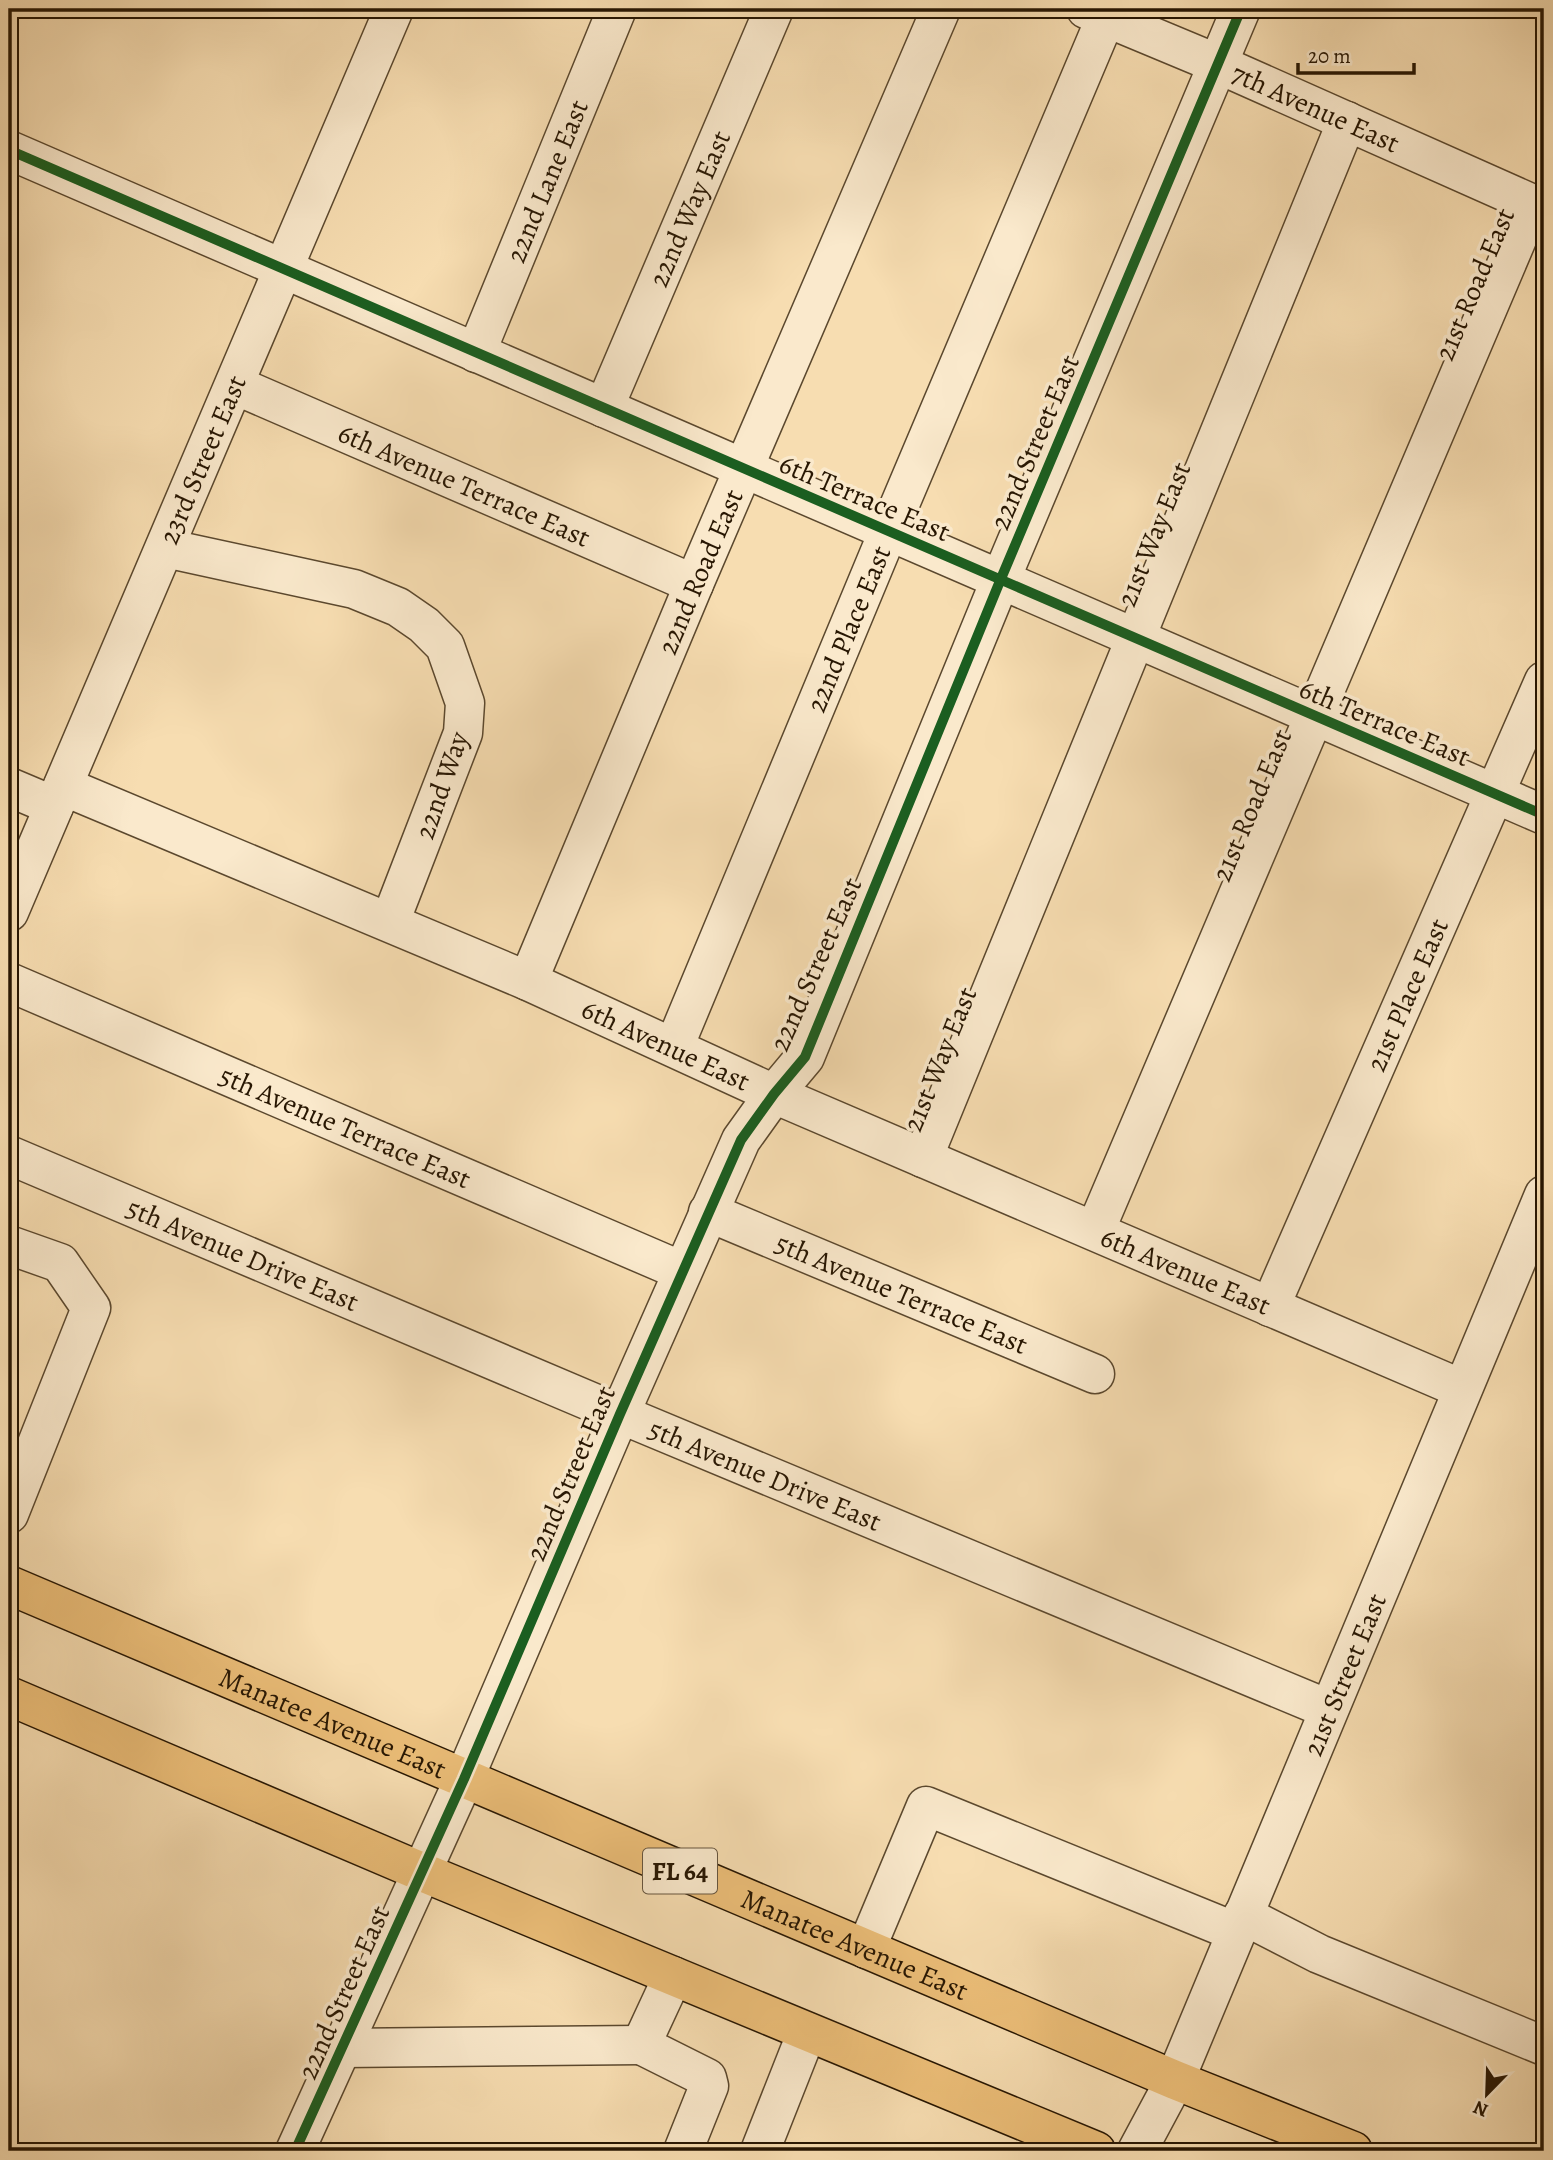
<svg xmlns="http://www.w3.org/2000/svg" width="1553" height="2160" font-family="Alegreya,serif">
<rect width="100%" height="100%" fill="#f7ddb1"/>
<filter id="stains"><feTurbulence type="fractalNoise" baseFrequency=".00286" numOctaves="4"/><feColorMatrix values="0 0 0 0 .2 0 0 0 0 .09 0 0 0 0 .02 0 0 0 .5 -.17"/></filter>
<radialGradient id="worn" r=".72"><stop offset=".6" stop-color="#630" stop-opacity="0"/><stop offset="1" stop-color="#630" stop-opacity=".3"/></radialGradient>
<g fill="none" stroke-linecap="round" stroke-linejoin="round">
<defs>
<g id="minor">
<path id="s1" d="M1086,9L1218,64L1544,209"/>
<polyline points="9,150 1544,815"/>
<path id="s2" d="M476,353L617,9"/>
<path id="s3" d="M235,385L694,584"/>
<path id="s4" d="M604,408L774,9"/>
<polyline points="165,548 354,589 398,607 424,625 445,646 465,703 463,733 390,922"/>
<path id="s5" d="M63,786L528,981L774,1094L1462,1389"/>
<polyline points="9,787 54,806"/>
<path id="s6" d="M9,912L394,9"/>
<path id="s7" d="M528,981L694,584L941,9"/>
<path id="s8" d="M9,982L682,1271"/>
<path id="s9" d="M674,1047L889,530L1106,17"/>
<path id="s10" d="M9,1155L620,1414L1328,1709"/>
<polyline points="923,1158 1347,121"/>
<path id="s11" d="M708,1212L1095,1374"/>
<polyline points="1095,1231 1532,204"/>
<polyline points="9,1245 60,1263 91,1308 9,1514"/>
<path id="s12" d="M1270,1307L1544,681"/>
<polyline points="1243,1915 1319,1954 1544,2046"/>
<polyline points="866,1949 926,1806 1236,1932"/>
<polyline points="673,1976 641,2045 707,2078 709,2086 683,2151"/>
<polyline points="342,2048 641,2045"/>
<polyline points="295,2151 464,1779 620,1414 741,1140 774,1094 805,1057 1000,581 1241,9"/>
<polyline points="760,2151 807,2032"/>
<path id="s13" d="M1137,2151L1175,2080L1544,1195"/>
</g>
<g id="major">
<path id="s14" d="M9,1585L1175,2080L1353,2151"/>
<polyline points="9,1696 422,1872 1096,2151"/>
</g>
</defs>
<use href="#minor" stroke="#5b482e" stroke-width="41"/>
<use href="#major" stroke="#271602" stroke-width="41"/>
<use href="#minor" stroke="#fae9cc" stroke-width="38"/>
<use href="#major" stroke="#ecbe78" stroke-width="38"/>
<defs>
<g id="cycleway">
<polyline points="9,150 1544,815"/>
<polyline points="295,2151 464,1779 620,1414 741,1140 774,1094 805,1057 1000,581 1241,9"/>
</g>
</defs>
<use href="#cycleway" stroke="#fae9cc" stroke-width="15"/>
<use href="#cycleway" stroke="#1b5e20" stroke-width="10"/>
</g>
<g text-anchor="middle" stroke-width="7" stroke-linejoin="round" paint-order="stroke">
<rect fill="#fae9cc" stroke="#66553f" stroke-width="2" x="643" y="1848.5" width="74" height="45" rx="5"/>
<g font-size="26" font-weight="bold" fill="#271602">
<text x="680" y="1880">FL 64</text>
</g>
<g font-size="28" fill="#271602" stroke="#fae9cc">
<text dy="10" stroke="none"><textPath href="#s1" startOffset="250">7th Avenue East</textPath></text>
<text dy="10" stroke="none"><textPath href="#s2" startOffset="186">22nd Lane East</textPath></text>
<text dy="10" stroke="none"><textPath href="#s4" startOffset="217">22nd Way East</textPath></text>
<text transform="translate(1474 284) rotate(-67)" y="10">21st Road East</text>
<text transform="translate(1034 442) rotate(-67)" y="10">22nd Street East</text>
<text dy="10" stroke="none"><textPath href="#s6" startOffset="492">23rd Street East</textPath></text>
<text dy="10" stroke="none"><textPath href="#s3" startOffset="250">6th Avenue Terrace East</textPath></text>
<text transform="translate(865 497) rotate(23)" y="10">6th Terrace East</text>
<text transform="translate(1153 534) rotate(-68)" y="10">21st Way East</text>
<text dy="10" stroke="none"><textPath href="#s7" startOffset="444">22nd Road East</textPath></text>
<text dy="10" stroke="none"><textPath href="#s9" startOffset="453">22nd Place East</textPath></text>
<text transform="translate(1385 722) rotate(23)" y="10">6th Terrace East</text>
<text transform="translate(441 785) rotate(-71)" y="10">22nd Way</text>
<text transform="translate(1251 805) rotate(-67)" y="10">21st Road East</text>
<text transform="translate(815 964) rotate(-66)" y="10">22nd Street East</text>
<text dy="10" stroke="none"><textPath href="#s12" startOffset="341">21st Place East</textPath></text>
<text dy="10" stroke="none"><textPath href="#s5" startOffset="656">6th Avenue East</textPath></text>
<text transform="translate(939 1059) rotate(-68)" y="10">21st Way East</text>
<text dy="10" stroke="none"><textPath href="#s8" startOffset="366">5th Avenue Terrace East</textPath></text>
<text dy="10" stroke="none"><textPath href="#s10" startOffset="254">5th Avenue Drive East</textPath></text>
<text dy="10" stroke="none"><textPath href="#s5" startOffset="1223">6th Avenue East</textPath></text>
<text dy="10" stroke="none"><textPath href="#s11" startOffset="210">5th Avenue Terrace East</textPath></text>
<text transform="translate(570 1473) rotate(-67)" y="10">22nd Street East</text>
<text dy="10" stroke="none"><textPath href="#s10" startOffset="821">5th Avenue Drive East</textPath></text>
<text dy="10" stroke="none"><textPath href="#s13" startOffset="520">21st Street East</textPath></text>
<text dy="10" stroke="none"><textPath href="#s14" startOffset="352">Manatee Avenue East</textPath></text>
<text dy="10" stroke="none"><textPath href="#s14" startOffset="919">Manatee Avenue East</textPath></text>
<text transform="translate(343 1992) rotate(-66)" y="10">22nd Street East</text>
</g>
</g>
<rect width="1553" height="2160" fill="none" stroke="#f7ddb1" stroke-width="35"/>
<rect x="10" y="10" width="1532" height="2139" fill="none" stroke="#271602" stroke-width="3.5"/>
<rect x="18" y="18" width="1518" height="2125" fill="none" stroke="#271602" stroke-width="2"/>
<g transform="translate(1487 2094) rotate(203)" stroke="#fae9cc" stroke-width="5" paint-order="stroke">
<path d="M0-5L12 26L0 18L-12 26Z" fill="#271602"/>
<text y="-10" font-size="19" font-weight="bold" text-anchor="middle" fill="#271602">N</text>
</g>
<path d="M1298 63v10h116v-10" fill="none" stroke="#271602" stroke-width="3.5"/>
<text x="1308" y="63" font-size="21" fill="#271602" stroke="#fae9cc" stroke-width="5" paint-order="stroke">20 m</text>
<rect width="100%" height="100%" filter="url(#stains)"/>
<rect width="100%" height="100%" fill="url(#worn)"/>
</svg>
